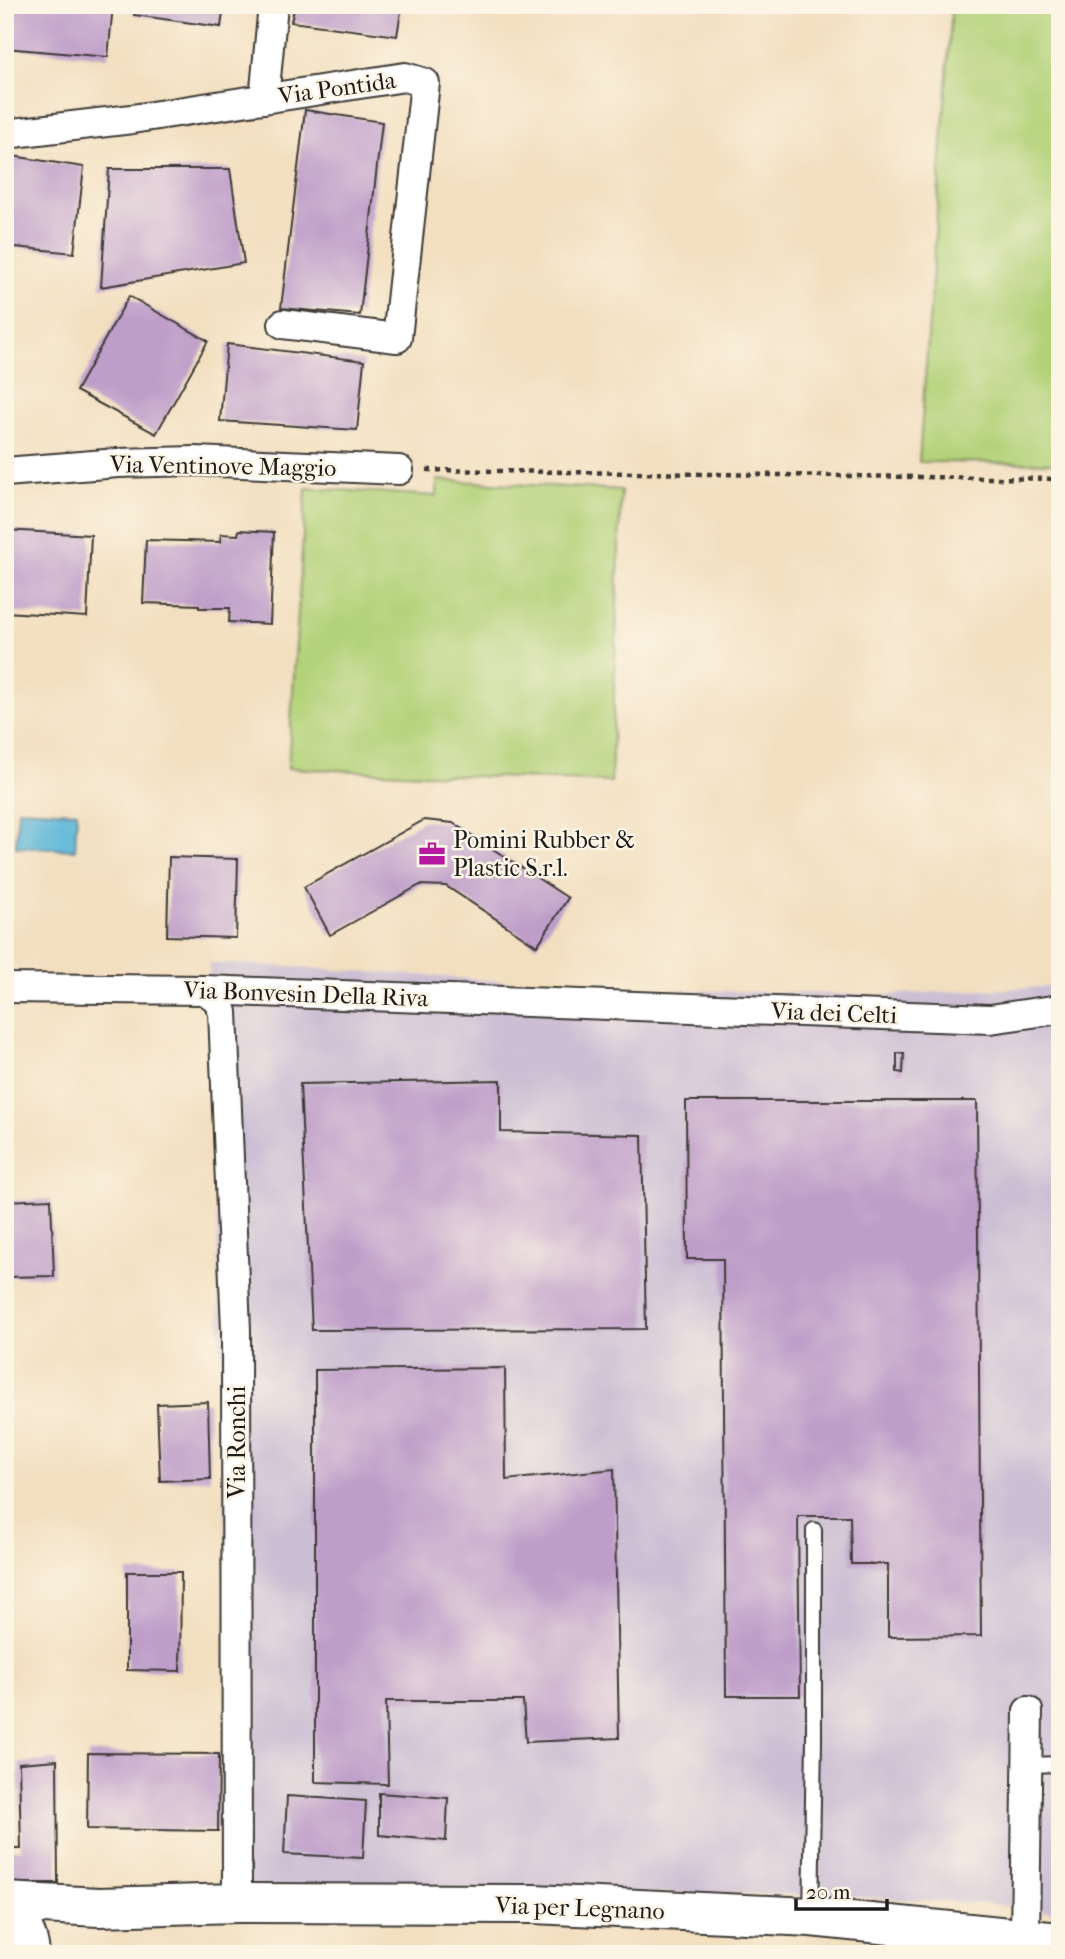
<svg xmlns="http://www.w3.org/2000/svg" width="1065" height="1959" font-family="'IM FELL French Canon',serif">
<rect width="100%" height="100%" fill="#fcf5e5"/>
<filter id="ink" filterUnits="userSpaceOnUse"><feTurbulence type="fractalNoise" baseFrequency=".0143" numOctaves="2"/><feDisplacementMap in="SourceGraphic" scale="14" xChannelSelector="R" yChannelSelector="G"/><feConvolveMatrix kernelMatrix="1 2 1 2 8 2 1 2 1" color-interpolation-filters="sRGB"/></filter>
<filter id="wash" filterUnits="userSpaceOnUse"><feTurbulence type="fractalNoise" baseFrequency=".00686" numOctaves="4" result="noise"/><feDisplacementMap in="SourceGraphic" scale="28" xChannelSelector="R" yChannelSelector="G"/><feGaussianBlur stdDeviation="1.57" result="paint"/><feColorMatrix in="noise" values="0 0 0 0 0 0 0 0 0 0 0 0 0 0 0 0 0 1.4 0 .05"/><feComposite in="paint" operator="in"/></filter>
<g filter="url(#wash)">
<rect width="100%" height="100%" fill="#f2dfc0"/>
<polygon fill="#ccbfd4" points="209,963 279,966 605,988 881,995 1060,986 1060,1913 990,1904 817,1895 236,1888"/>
<g fill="#b2d178" stroke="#67764a" stroke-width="2">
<polygon points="952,5 1060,5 1060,463 919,462"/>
<polygon points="437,480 621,490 611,782 288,768 306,488 437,496"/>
</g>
<polygon fill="#5ab5d8" stroke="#3b687a" stroke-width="2" points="18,809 77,812 75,850 16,847"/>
<g id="blocks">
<g fill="#be9ec9">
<polygon points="9,5 113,5 108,57 5,48"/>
<polygon points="135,5 224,5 221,27 134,15"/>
<polygon points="295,5 402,5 397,36 291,22"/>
<polygon points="305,110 382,122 360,315 281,308"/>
<polygon points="12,156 84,167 74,253 5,246 5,199"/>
<polygon points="109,169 230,169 244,263 101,287"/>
<polygon points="129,296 208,341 156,434 76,391"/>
<polygon points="227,344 364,361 357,430 220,421"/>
<polygon points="5,530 91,535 87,617 5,612"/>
<polygon points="239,530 274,532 270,624 229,622 230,608 199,608 199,605 143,603 146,540 220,542 221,534 238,535"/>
<polygon points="424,820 453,823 568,898 537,946 446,886 420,885 330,935 304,887"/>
<polygon points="169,857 238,859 236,938 167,936"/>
<polygon points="897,1053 904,1053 903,1073 897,1072"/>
<polygon points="501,1080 501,1132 642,1135 646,1329 312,1330 300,1084"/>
<polygon points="686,1101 977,1101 981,1636 888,1637 888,1564 851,1564 850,1516 798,1516 800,1696 726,1696 723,1259 687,1259"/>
<polygon points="51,1199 54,1276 5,1277 5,1201"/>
<polygon points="505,1368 506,1480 614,1469 619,1738 526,1742 523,1701 386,1701 388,1784 315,1782 315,1370"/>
<polygon points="208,1402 210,1479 160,1481 157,1404"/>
<polygon points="127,1572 181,1572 180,1671 127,1670"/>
<polygon points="88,1753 219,1754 218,1831 87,1829"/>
<polygon points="57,1760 58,1883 5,1883 5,1849 21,1849 19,1763"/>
<polygon points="379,1793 448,1798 446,1841 379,1835"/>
<polygon points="287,1796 366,1801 363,1858 284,1854"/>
</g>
</g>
</g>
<g filter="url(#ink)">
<use href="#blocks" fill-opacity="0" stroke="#3c3935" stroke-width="2"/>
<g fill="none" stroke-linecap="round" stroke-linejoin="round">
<defs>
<g id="lane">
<polyline points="1028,1765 1060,1764"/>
<polyline points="811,1916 814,1741 814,1530"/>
</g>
<g id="street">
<polyline points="264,99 273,5"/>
<polyline points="5,134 132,119 405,77 425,83 397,338 283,324"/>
<polyline points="5,472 118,463 195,461 399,470"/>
<polyline points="5,988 205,990 990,1019 1060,1009"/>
<polyline points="205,990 217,999 223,1012 236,1330 237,1903"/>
<polyline points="1025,1938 1028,1711"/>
</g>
<polyline id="secondary" points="5,1902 99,1907 237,1903 534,1904 811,1917 1060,1942"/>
<path id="primary" d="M5,1909C20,1917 29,1937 30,1954"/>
</defs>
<use href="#lane" stroke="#3c3935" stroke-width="18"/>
<use href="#street" stroke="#3c3935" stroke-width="32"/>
<use href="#secondary" stroke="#3c3935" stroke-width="42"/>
<use href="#primary" stroke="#3c3935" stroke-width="42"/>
<polyline stroke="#3c3935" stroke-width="4.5" stroke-dasharray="5 5" stroke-linecap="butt" points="427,470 1060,479"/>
<use href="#lane" stroke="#fff" stroke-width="14"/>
<use href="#street" stroke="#fff" stroke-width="28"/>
<use href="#secondary" stroke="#fff" stroke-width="38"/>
<use href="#primary" stroke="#fff" stroke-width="38"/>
</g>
</g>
<defs>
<symbol id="office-bare" viewBox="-9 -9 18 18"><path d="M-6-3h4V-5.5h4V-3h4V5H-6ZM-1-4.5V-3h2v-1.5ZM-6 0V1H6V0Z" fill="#b5179e" stroke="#fcf5e5" stroke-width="2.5" paint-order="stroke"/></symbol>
</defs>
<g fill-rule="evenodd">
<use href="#office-bare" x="413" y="835" width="38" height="38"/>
</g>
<g text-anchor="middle" stroke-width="5" stroke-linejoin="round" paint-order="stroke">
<g font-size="24" fill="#1c1c1c" stroke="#fcf5e5">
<text transform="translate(337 88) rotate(-8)" y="8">Via Pontida</text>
<text transform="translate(223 466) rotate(1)" y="8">Via Ventinove Maggio</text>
<text transform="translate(306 994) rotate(2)" y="8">Via Bonvesin Della Riva</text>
<text transform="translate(834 1013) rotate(2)" y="8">Via dei Celti</text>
<text transform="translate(237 1442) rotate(-90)" y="8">Via Ronchi</text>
<text transform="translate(580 1908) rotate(2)" y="8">Via per Legnano</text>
</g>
<g font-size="24" fill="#1c1c1c" stroke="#fcf5e5" text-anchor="start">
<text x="453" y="848">Pomini Rubber &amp;<tspan x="453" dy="28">Plastic S.r.l.</tspan></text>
</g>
</g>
<rect width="1065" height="1959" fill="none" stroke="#fcf5e5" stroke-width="28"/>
<path d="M796 1899v10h91v-10" fill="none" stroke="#1c1c1c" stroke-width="3.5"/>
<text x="806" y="1899" font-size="21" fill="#1c1c1c" stroke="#fcf5e5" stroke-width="5" paint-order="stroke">20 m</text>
</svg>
